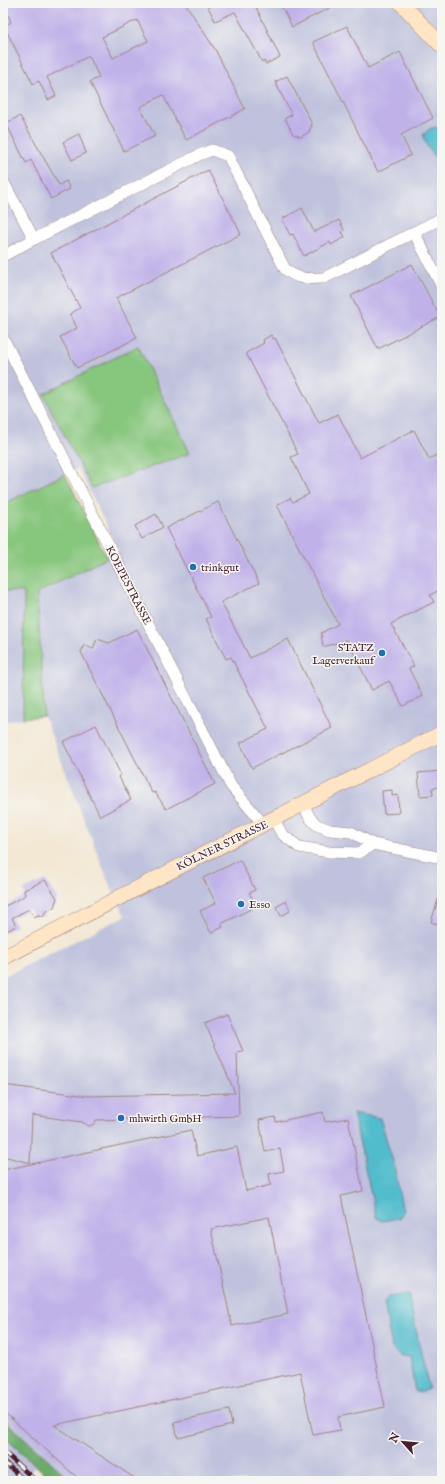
<svg xmlns="http://www.w3.org/2000/svg" width="445" height="1484" font-family="'IM FELL English',serif">
<rect width="100%" height="100%" fill="#f6f6f2"/>
<filter id="ink" filterUnits="userSpaceOnUse"><feTurbulence type="fractalNoise" baseFrequency=".025" numOctaves="2"/><feDisplacementMap in="SourceGraphic" scale="8" xChannelSelector="R" yChannelSelector="G"/><feConvolveMatrix kernelMatrix="1 2 1 2 8 2 1 2 1" color-interpolation-filters="sRGB"/></filter>
<filter id="wash" filterUnits="userSpaceOnUse"><feTurbulence type="fractalNoise" baseFrequency=".012" numOctaves="4" result="noise"/><feDisplacementMap in="SourceGraphic" scale="16" xChannelSelector="R" yChannelSelector="G"/><feGaussianBlur stdDeviation="0.9" result="paint"/><feColorMatrix in="noise" values="0 0 0 0 0 0 0 0 0 0 0 0 0 0 0 0 0 1.4 0 .05"/><feComposite in="paint" operator="in"/></filter>
<g filter="url(#wash)">
<rect width="100%" height="100%" fill="#f3e8d4"/>
<g fill="#c0c2dd">
<polygon points="3,3 442,3 442,1481 72,1481 3,1419 3,977 125,916 110,886 44,716 37,593 119,551 78,468 3,504"/>
<polygon points="3,591 24,592 23,718 3,722"/>
<polygon points="3,1436 36,1466 23,1481 3,1481"/>
</g>
<g fill="#87c67d" stroke="#687254">
<polygon points="138,346 190,453 92,488 43,394"/>
<polygon points="65,474 107,558 37,593 44,716 23,718 24,592 3,591 3,504"/>
</g>
<polygon fill="#6dab6c" stroke="#5c654c" points="3,1419 72,1481 53,1481 3,1436"/>
<g fill="#51bccc" stroke="#4e6e7c">
<polygon points="436,127 442,135 442,156 435,157 427,146 423,135 429,129"/>
<polygon points="353,1113 380,1118 394,1165 403,1212 399,1218 382,1221 376,1217"/>
<path d="M408,1294L429,1388C425,1392 421,1392 415,1391L409,1357L399,1355L392,1348L384,1302L388,1297Z"/>
</g>
<g id="blocks">
<g fill="#c0b2e9" fill-rule="evenodd">
<path d="M3,3H185L216,51L245,109L186,140L163,95L140,107L155,136L124,151L90,82L99,77L89,56L47,77L56,96L48,100L39,81L33,84L4,26L11,22ZM137,20L148,41L113,58L102,37Z"/>
<polygon points="206,3 254,3 280,57 266,64 264,61 262,62 235,12 215,21"/>
<polygon points="280,3 339,3 292,27"/>
<polygon points="347,26 368,68 400,52 433,118 401,135 411,155 378,172 313,42"/>
<polygon points="287,76 312,124 309,132 301,137 293,134 285,118 292,115 275,82"/>
<polygon points="20,116 59,185 66,181 70,189 51,199 31,160 26,163 6,123"/>
<polygon points="79,134 86,153 72,160 63,142"/>
<polygon points="208,170 241,234 116,298 137,338 77,368 60,337 77,328 70,314 80,308 51,253"/>
<polygon points="302,208 314,232 339,220 344,230 342,232 345,237 331,245 330,242 304,256 293,234 290,235 282,219"/>
<polygon points="412,264 440,317 378,349 351,296"/>
<polygon points="271,335 273,339 275,338 319,423 338,414 360,458 414,430 429,459 442,452 442,589 430,595 434,602 391,624 414,666 409,669 423,696 403,706 389,681 372,690 347,640 323,647 321,633 338,624 277,505 290,498 293,502 309,494 291,457 298,454 246,353 264,343 263,340"/>
<polygon points="218,502 259,583 221,602 250,658 288,639 332,728 252,768 240,743 268,729 231,657 226,659 206,619 211,617 166,528"/>
<polygon points="156,514 163,527 142,539 135,526"/>
<polygon points="137,629 215,784 166,809 155,792 152,793 81,652 84,645 93,649 97,639 109,643"/>
<polygon points="96,725 121,775 119,777 131,800 100,816 63,742"/>
<polygon points="442,771 442,787 432,788 433,795 420,796 418,773"/>
<polygon points="392,790 392,796 398,795 399,813 384,814 382,791"/>
<polygon points="240,860 255,890 249,893 257,906 221,924 223,927 211,933 200,911 216,903 203,878"/>
<polygon points="45,880 57,898 54,907 45,912 43,917 38,915 34,917 29,909 12,918 16,926 3,933 3,902 5,906 21,898 25,895 24,890"/>
<polygon points="440,893 442,893 442,926 431,922"/>
<polygon points="286,901 290,911 281,916 276,907"/>
<polygon points="227,1014 243,1051 237,1052 239,1116 96,1120 94,1124 89,1126 82,1122 32,1115 30,1163 3,1156 3,1085 87,1096 235,1093 205,1023"/>
<path d="M323,1112L325,1122L348,1118L363,1191L341,1196L385,1407L338,1417L340,1430L313,1435L300,1372L54,1425L139,1481H81L3,1411V1170L191,1130L197,1156L237,1147L246,1191L271,1185L269,1174L284,1171L280,1149L265,1152L259,1120L275,1117L276,1122ZM269,1217L288,1314L232,1326L211,1229Z"/>
<polygon points="229,1410 232,1425 178,1438 174,1422"/>
</g>
</g>
</g>
<g filter="url(#ink)">
<use href="#blocks" fill-opacity="0" stroke="#9e8480" stroke-width="1"/>
<g fill="none" stroke-linecap="round" stroke-linejoin="round">
<defs>
<g id="minor">
<polyline points="3,181 34,239 3,256"/>
<polyline points="414,232 442,287"/>
<path d="M34,239L199,155L212,150L228,156L285,269C298,280 308,279 324,278L442,218"/>
<polyline points="3,338 231,786 264,825"/>
<polyline points="303,804 310,818 317,825 330,830 351,832 373,844 442,858"/>
<polyline points="274,820 282,834 299,847 329,852 359,853 373,844"/>
</g>
<g id="secondary">
<polyline points="401,3 442,46"/>
<path d="M3,958C149,881 296,808 442,733"/>
</g>
</defs>
<use href="#minor" stroke="#9e8480" stroke-width="12"/>
<use href="#secondary" stroke="#9e8480" stroke-width="16"/>
<use href="#minor" stroke="#fff" stroke-width="11"/>
<use href="#secondary" stroke="#fee5c5" stroke-width="15"/>
<defs>
<g id="rail">
<polyline points="3,1451 36,1481"/>
<polyline points="3,1461 25,1481"/>
</g>
</defs>
<use href="#rail" stroke="#4a1f2b" stroke-width="4.5"/>
<use href="#rail" stroke="#f6f6f2" stroke-width="3" stroke-dasharray="9" stroke-linecap="butt"/>
</g>
</g>
<g fill="#1f6fb2" stroke="#f6f6f2" stroke-width="1.5">
<circle cx="193" cy="567" r="4"/>
<circle cx="382" cy="653" r="4"/>
<circle cx="241" cy="904" r="4"/>
<circle cx="121" cy="1118" r="4"/>
</g>
<g text-anchor="middle" stroke-width="3" stroke-linejoin="round" paint-order="stroke">
<g font-size="11" fill="#4a1f2b" stroke="#f6f6f2" text-anchor="start">
<text x="201" y="571">trinkgut</text>
<text x="374" y="651" text-anchor="end">STATZ<tspan x="374" dy="13">Lagerverkauf</tspan></text>
<text x="249" y="908">Esso</text>
<text x="129" y="1122">mhwirth GmbH</text>
</g>
<g font-size="11" fill="#4a1f2b" stroke="#f6f6f2">
<text transform="translate(129 585) rotate(63)" y="4">KOEPESTRASSE</text>
<text transform="translate(222 845) rotate(-26)" y="4">KÖLNER STRASSE</text>
</g>
</g>
<rect width="445" height="1484" fill="none" stroke="#f6f6f2" stroke-width="16"/>
<g transform="translate(403 1442) rotate(297)" stroke="#f6f6f2" stroke-width="3" paint-order="stroke">
<path d="M0-3L7 15L0 10L-7 15Z" fill="#4a1f2b"/>
<text y="-6" font-size="11" font-weight="bold" text-anchor="middle" fill="#4a1f2b">N</text>
</g>
</svg>
